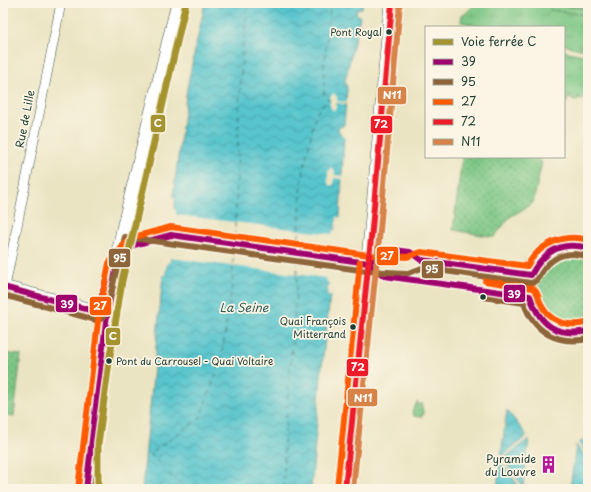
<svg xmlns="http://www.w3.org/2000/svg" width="591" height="492" font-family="'Playpen Sans',sans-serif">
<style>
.grass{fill:url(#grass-tufts);stroke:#4e825c}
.park{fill:url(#park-dots);stroke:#4e825c}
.water{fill:url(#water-waves);stroke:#3c8180}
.pier{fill:#ebe4c2}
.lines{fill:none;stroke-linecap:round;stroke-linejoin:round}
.ferry{stroke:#2d5f5a;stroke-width:1;stroke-dasharray:5 4;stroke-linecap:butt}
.street-casing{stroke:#3e5649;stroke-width:10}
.secondary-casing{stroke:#3e5649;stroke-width:14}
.primary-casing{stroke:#3e5649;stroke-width:16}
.street{stroke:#fff;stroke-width:9}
.secondary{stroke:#fff;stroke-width:13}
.primary{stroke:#fff;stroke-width:15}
.bus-1-casing{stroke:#fcf5e5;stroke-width:9}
.bus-2-casing{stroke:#fcf5e5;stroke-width:9}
.bus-3-casing{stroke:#fcf5e5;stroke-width:9}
.bus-4-casing{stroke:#fcf5e5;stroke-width:9}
.bus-5-casing{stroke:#fcf5e5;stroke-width:9}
.bus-1{stroke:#a0006e;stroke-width:6}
.bus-2{stroke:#8d6538;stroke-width:6}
.bus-3{stroke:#ff5a00;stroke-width:6}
.bus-4{stroke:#ee1b29;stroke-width:6}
.bus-5{stroke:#d78348;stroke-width:6}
.rail-1-casing{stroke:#fcf5e5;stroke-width:10}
.rail-1{stroke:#a5932f;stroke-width:7}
.bus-dot{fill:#1f3d34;stroke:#fcf5e5;stroke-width:1.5}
.labels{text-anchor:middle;stroke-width:3.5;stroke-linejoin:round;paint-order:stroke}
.bus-label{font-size:10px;fill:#1f3d34;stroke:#fcf5e5;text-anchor:end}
.street-label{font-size:11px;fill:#1f3d34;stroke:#fcf5e5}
.poi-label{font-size:11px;fill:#1f3d34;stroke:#fcf5e5;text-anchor:end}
.water-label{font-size:12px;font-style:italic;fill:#2d5f5a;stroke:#fcf5e5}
.line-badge{stroke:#fcf5e5;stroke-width:1.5}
.badge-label{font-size:11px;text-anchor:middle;font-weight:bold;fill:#fff}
</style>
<defs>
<pattern id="grass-tufts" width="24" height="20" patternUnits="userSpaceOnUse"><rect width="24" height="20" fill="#7cc684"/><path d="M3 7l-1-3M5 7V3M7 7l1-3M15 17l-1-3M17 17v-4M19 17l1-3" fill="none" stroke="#65a26d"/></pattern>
<pattern id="park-dots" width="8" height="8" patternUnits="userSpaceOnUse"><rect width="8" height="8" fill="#7cc684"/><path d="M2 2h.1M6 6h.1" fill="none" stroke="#65a26d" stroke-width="1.8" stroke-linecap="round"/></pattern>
<pattern id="water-waves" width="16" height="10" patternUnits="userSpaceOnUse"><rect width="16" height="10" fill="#58c5cd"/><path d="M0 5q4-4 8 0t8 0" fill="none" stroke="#48a1a7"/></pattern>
</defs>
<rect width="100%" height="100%" fill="#fcf5e5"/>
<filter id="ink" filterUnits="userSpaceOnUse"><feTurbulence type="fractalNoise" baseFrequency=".025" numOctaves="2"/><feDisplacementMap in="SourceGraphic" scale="8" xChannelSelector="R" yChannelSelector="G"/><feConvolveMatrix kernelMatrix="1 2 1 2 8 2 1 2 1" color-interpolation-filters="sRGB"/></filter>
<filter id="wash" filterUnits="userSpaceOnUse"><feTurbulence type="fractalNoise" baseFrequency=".012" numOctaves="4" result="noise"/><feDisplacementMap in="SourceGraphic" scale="16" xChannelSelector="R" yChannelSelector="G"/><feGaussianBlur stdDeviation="0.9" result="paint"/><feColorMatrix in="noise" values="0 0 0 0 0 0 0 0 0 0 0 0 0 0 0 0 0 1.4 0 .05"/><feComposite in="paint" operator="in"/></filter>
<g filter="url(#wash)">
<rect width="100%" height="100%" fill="#ebe4c2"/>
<!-- grass -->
<path class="grass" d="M476,3H588V8L546,4L588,9V15L549,10L588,15V51L564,45V27H483L461,22L462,14H465Z
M564,51L588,56V103L586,102L585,98L581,100H580L579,96H578V101L572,99L570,95H569L570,99L568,98L567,103L564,98Z"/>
<!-- park -->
<path class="park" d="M462,157H535V159L542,162L533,203L510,217L494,237L453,230Z
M572,255L588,258V323C539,346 512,261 572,255Z
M3,353L21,355L14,416L3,414Z
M417,402L419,405L422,403V408L424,414L421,417L414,416C409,411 416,407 417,402Z"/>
<!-- water -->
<path class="water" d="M205,3H363L362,8L357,9L356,14L360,16L345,81L347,89L344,125L338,128V131L344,136L340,217L337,218L335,230H333L326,278L329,283L327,296H330L322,365L311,489H142L163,275H165L167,262H170L176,210H174L175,197H173L187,88Z
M507,410L527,436L501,457Z
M588,436V455L579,443Z
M529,439L523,486L545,489H525L503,459Z
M576,445L588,461V478L574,489H570Z
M500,461L521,489H497Z"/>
<!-- pier -->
<path class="pier" d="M334,93L337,97V101L346,102V104L336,103V108L333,111L330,106V97Z
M331,167L334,170L335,175L343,176V179L334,178V184L331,186L328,183V173L329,170Z
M171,196L175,197L174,210H176V215L332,234L333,230H335L337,217L342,218L339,219L337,231L335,232L334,235L328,278L331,282L330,294L332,296H327L329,283L327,282L326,278L194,261L170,258V262L167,263L165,275H161L163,273L165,262L168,260V258L174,212L172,210L173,199Z"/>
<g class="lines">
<!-- ferry -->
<path class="ferry" d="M185,489L150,454L200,418L221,360L232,286L236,208L239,107L242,55L248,3
M284,489V444L295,309L302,179L315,116L321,106L330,101L324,95C322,64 329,34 330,3"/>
</g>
</g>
<g filter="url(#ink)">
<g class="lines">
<defs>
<path id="street" d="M5,287L61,3"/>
<path id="secondary" d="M3,287L107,314"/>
<path id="primary" d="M86,489L107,314L124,229L179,3
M345,489L372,229L392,3"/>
</defs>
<!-- street casing -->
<use href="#street" class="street-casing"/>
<!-- secondary casing -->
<use href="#secondary" class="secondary-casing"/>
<!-- primary casing -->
<use href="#primary" class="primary-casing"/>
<!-- street -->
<use href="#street" class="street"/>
<!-- secondary -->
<use href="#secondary" class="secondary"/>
<!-- primary -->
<use href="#primary" class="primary"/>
<defs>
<path id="bus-1" d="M368,263L384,276L530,296C540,326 557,337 588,331
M368,263L387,249L410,252L421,260L531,275C544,251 561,241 588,248
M3,287L98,312L106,279
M86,489L107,314L117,265L134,245L171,235L368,263"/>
<path id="bus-2" d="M3,295L96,320L101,319L106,314L125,237L367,271L408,273L422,268L531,283C537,282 538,278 542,272C552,256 568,251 586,256
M483,297L524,303C534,333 558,345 588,339
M94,489L113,330L121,288"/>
<path id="bus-3" d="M485,281L533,288C538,292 538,296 540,302C548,322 567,327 586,323
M78,488L99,313L109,263L130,238L171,227L369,255L407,257L421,252L527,266C539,244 563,233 588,240
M337,488L360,262"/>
<path id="bus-4" d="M345,489L372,229L392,3"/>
<path id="bus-5" d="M353,489L380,230L400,4"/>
</defs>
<!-- bus-1 casing -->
<use href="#bus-1" class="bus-1-casing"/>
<!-- bus-2 casing -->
<use href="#bus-2" class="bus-2-casing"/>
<!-- bus-3 casing -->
<use href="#bus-3" class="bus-3-casing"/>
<!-- bus-4 casing -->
<use href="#bus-4" class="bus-4-casing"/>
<!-- bus-5 casing -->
<use href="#bus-5" class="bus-5-casing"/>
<!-- bus-1 -->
<use href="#bus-1" class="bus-1"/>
<!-- bus-2 -->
<use href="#bus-2" class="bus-2"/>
<!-- bus-3 -->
<use href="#bus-3" class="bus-3"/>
<!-- bus-4 -->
<use href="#bus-4" class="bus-4"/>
<!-- bus-5 -->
<use href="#bus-5" class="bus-5"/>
<defs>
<path id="rail-1" d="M98,489V444L109,362L122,281L186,3"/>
</defs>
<!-- rail-1 casing -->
<use href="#rail-1" class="rail-1-casing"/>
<!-- rail-1 -->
<use href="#rail-1" class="rail-1"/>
</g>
</g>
<!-- icons -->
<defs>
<symbol id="building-bare" viewBox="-9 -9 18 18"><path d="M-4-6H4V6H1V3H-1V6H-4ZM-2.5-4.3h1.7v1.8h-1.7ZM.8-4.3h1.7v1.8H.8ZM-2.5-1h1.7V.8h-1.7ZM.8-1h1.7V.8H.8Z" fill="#b5179e" stroke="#fcf5e5" stroke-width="2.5" paint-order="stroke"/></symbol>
</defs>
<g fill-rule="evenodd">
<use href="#building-bare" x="536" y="452" width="25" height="25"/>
</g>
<!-- markers -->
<g class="bus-dot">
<circle cx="389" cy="32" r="3.5"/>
<circle cx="483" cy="297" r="3.5"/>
<circle cx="353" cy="327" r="3.5"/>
<circle cx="109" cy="361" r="3.5"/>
</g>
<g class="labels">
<!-- bus labels -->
<g class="bus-label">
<text x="382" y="36">Pont Royal</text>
<text x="346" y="325">Quai François<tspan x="346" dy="13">Mitterrand</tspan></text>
<text x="116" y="365" text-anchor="start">Pont du Carrousel - Quai Voltaire</text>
</g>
<!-- street labels -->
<g class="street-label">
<text transform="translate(25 119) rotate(-79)" y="4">Rue de Lille</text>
</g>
<!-- poi labels -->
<g class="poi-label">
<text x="536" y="463">Pyramide<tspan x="536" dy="13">du Louvre</tspan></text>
</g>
<!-- water labels -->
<g class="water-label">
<text x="244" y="312">La Seine</text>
</g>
</g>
<g class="line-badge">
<rect x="377" y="86" width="30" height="19" rx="4" fill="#d78348"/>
<rect x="150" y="114" width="16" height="19" rx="4" fill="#a5932f"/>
<rect x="370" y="115" width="23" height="19" rx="4" fill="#ee1b29"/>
<rect x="376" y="246" width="23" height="20" rx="4" fill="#ff5a00"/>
<rect x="108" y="248" width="23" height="20" rx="4" fill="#8d6538"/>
<rect x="421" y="260" width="23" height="19" rx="4" fill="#8d6538"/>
<rect x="503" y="284" width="23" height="19" rx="4" fill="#a0006e"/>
<rect x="55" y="294" width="23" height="19" rx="4" fill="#a0006e"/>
<rect x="89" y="296" width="23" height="20" rx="4" fill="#ff5a00"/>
<rect x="105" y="327" width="16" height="19" rx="4" fill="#a5932f"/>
<rect x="346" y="358" width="23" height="19" rx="4" fill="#ee1b29"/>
<rect x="347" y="388" width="31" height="19" rx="4" fill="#d78348"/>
</g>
<g class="badge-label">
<text x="392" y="99">N11</text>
<text x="158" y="127">C</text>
<text x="381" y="128">72</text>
<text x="387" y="260">27</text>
<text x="120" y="262">95</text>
<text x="432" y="273">95</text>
<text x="514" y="298">39</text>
<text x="67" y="308">39</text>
<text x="100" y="310">27</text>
<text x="113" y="340">C</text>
<text x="358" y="371">72</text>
<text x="363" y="402">N11</text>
</g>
<!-- margin -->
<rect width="591" height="492" fill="none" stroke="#fcf5e5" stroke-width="16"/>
<!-- legend -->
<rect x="425" y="26" width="140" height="132" fill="#fcf5e5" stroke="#a4ab9e"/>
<rect x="433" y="39" width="20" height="6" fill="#a5932f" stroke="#a4ab9e"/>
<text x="461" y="46" font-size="12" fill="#1f3d34">Voie ferrée C</text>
<rect x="433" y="59" width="20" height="6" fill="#a0006e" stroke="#a4ab9e"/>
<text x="461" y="66" font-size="12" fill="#1f3d34">39</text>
<rect x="433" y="79" width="20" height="6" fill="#8d6538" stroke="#a4ab9e"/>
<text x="461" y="86" font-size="12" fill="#1f3d34">95</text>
<rect x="433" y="99" width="20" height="6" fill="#ff5a00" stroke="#a4ab9e"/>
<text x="461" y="106" font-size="12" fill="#1f3d34">27</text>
<rect x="433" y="119" width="20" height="6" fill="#ee1b29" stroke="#a4ab9e"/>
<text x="461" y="126" font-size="12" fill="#1f3d34">72</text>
<rect x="433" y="139" width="20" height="6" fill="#d78348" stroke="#a4ab9e"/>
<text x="461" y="146" font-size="12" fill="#1f3d34">N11</text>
</svg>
